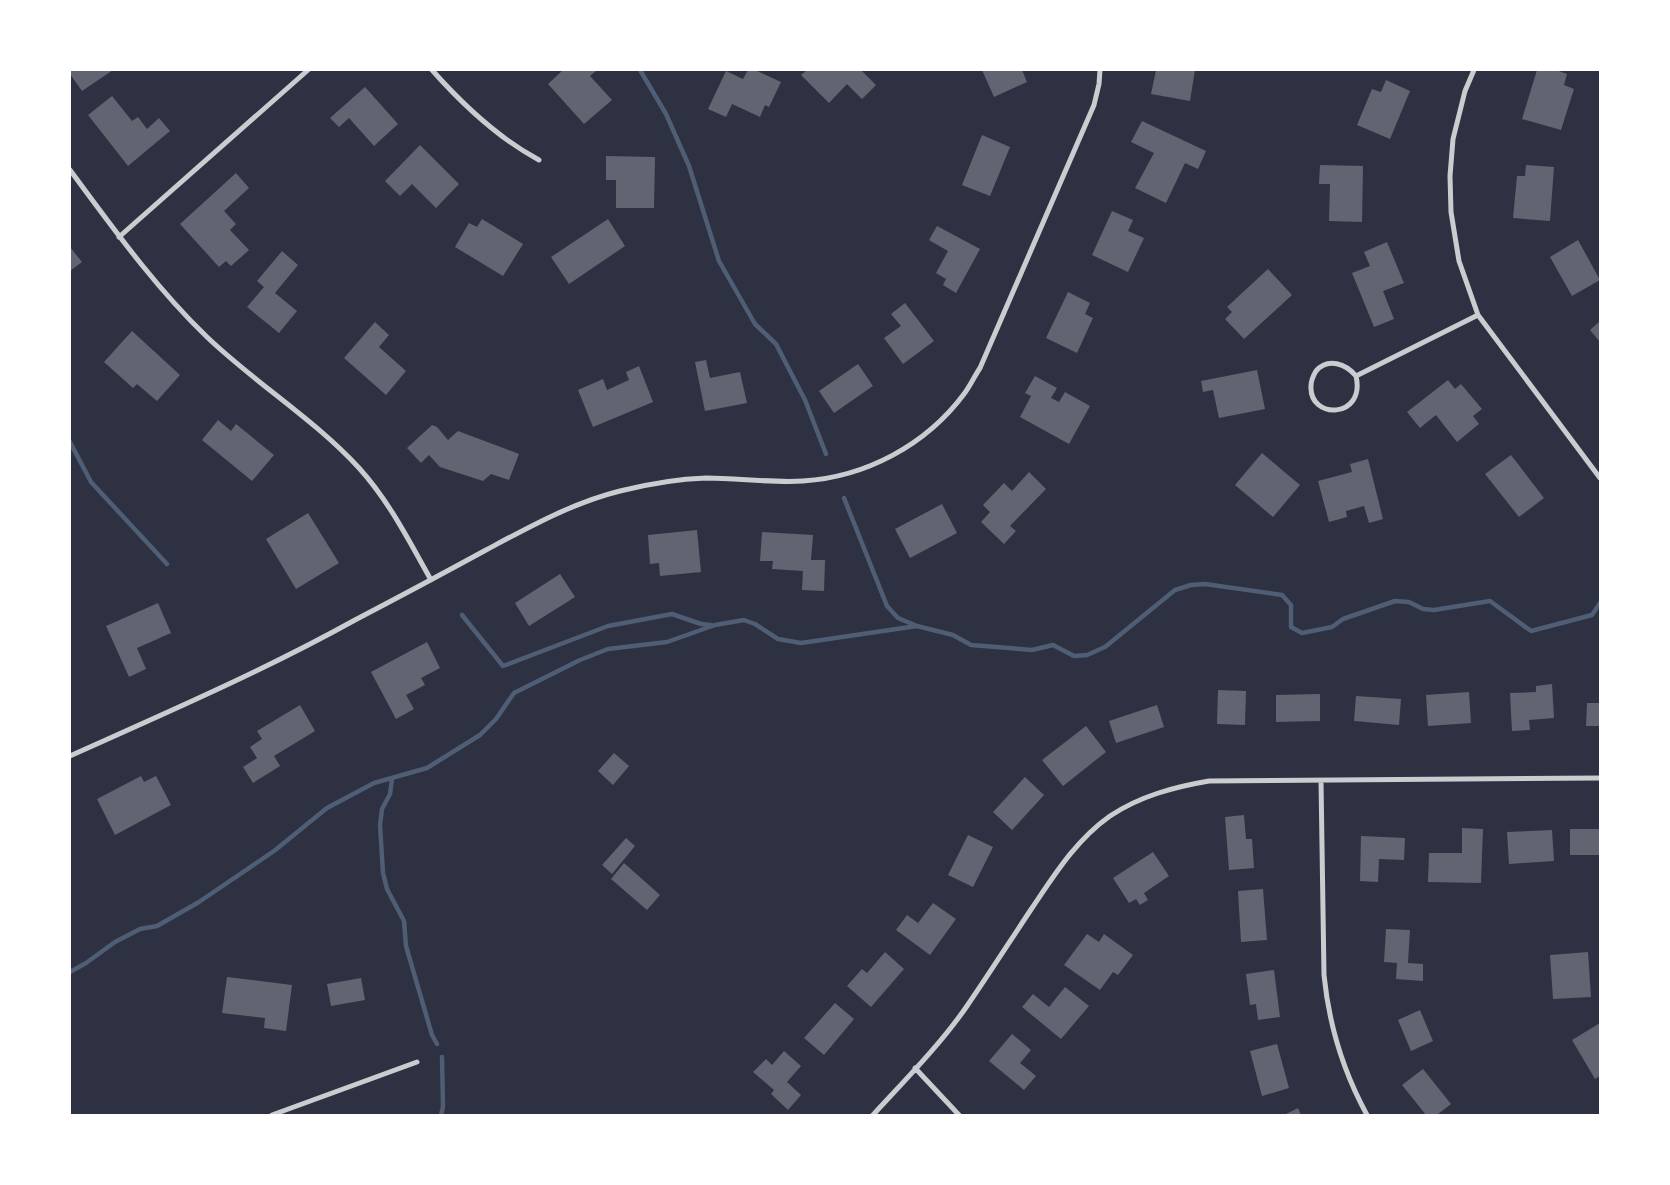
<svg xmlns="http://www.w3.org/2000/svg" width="1670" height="1185" font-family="Montserrat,sans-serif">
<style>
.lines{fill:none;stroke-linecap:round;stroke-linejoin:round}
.stream{stroke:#4f5d75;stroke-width:4.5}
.building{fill:#626471}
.minor{stroke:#caccd0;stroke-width:5}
</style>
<rect width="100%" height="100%" fill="#2d3142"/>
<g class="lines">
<!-- stream -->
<path class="stream" d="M640,70L666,114L689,166L719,261L755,324L776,344L805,400L826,454
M70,442L91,482L167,564
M844,498L887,606L898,618L917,626L953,635L971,645L1032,650L1053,645L1074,656L1087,655L1105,647L1175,590L1191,585L1205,584L1282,595L1291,605V627L1302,633L1332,627L1343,619L1395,601L1409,602L1423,609L1434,610L1490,601L1531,631L1592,615L1600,603
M462,615L503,666L608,626L672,614L701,624L711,625
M392,779L390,794L382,809L380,825L383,873L387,889L404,921L406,946L432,1035L437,1044
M70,972L86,963L115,942L140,929L157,926L199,902L274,851L327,808L374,783L427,768L480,735L496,719L514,693L580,660L608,649L667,642L715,625L744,620L755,624L778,639L801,643L917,626
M441,1115L443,1107L442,1057"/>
</g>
<!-- building -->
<path class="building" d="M70,70H113L82,91L70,74Z
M563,70H597L590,76L612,100L584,124L548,84Z
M748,70H755L781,82L769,107L765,105L760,117L732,104L726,117L708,109L726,71L743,79Z
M807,70H861L876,85L862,99L847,84L829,103L801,75Z
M982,70H1022L1027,82L994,97Z
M1156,70H1195L1190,101L1151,94Z
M1537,70H1556L1567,74L1564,85L1574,89L1561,130L1522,119Z
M1386,80L1410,91L1390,139L1357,125L1372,89L1381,92Z
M365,87L398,124L374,146L349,118L339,127L330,118Z
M112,96L132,121L138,117L147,129L159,118L170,131L128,166L88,115Z
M1142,121L1206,151L1198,169L1185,163L1166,203L1135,188L1154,153L1131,142Z
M982,135L1010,147L990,196L962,185Z
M420,145L459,184L436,208L412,184L400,196L385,181Z
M606,156L655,157L654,208H616V180H606Z
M1320,165L1363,166L1362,222L1329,221L1330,184H1319Z
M1526,165L1554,167L1550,221L1513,218L1517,176H1525Z
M236,173L249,188L224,211L236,224L230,230L249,250L231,266L226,261L219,267L180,224Z
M1112,211L1133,220L1128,231L1144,238L1128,272L1092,255Z
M482,219L523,244L503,276L455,247L469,223L477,227Z
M608,219L625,246L569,284L551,257Z
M937,226L980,249L956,293L943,285L946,279L936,273L948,251L929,240Z
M1578,240L1600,280L1572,296L1550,257Z
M1387,242L1404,283L1383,291L1394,319L1374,327L1352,273L1370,266L1364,252Z
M70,247L82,262L70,271Z
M282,251L298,265L275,293L297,311L279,333L247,307L264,287L257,281Z
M1268,269L1292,295L1244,339L1225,319L1232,312L1227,307Z
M1068,292L1090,303L1085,314L1093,318L1077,353L1046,338Z
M905,303L934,341L903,364L884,338L901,326L891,314Z
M1600,321V342L1590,330Z
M375,322L389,335L379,347L406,371L386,395L344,358Z
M132,331L180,375L157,401L137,384L133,388L104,362Z
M706,360L710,378L740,372L747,403L705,411L695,362Z
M858,364L873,386L834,413L819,391Z
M639,366L653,402L593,427L578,390L603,379L607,390L629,380L626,372Z
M1257,370L1265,409L1219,418L1213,390L1203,392L1201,381Z
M1035,376L1057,388L1051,398L1059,402L1065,392L1090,406L1069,444L1020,417L1031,396L1025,393Z
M1448,380L1455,389L1461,384L1482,409L1473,416L1479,424L1457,442L1436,415L1420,428L1407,412Z
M218,420L231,431L236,424L274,455L252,481L202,440Z
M432,425L437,427L448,440L458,431L519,454L509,480L491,474L483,481L440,467L429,455L421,463L407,448Z
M1262,453L1300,485L1273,517L1235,485Z
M1511,455L1544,498L1519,517L1485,474Z
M1368,459L1383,519L1369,523L1364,506L1346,511L1347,517L1329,522L1318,481L1352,472L1350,464Z
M1029,472L1046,489L1010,526L1016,531L1004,544L981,522L990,512L983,505L1004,483L1012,491Z
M942,504L957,533L910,558L895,529Z
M308,513L339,563L296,589L266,539Z
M697,530L701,572L660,576L659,563L650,564L648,535Z
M762,532L813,535L811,560H825L824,591L802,590L803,571L772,569L773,561H760Z
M560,574L575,597L529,626L515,603Z
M158,603L171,633L137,648L146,669L129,677L106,626Z
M427,642L440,668L421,678L425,685L406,695L414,709L396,719L371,672Z
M1552,684L1554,718L1529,720L1530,730L1512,731L1510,693L1536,692V686Z
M1218,690L1246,691L1245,725L1217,724Z
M1469,692L1471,723L1428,726L1426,695Z
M1320,694V721L1276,722V695Z
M1356,696L1401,699L1399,725L1354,721Z
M1587,703H1600V726H1586Z
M300,705L315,731L274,756L280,766L253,783L243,767L257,758L250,747L262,739L257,731Z
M1157,705L1164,727L1116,743L1109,721Z
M1086,726L1106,752L1063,786L1042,760Z
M614,753L629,766L613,785L598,771Z
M141,776L144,782L156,776L171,805L115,835L97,799Z
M1025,777L1044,795L1012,830L993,812Z
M1244,815L1246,839H1252L1254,868L1229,870L1225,817Z
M1462,828L1483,829L1481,883L1428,882L1429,853H1462Z
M1570,829H1600V855H1570Z
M1552,830L1554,861L1509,864L1507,832Z
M968,835L993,847L973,887L948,875Z
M1361,836L1405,838L1404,860L1379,859L1378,882L1360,881Z
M626,838L635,846L612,874L602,865Z
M1153,852L1169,876L1144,893L1148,900L1140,905L1136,899L1129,903L1113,878Z
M624,863L660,895L647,910L611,879Z
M1263,889L1267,940L1241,942L1238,891Z
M933,903L956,919L930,955L896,930L907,915L918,923Z
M1386,929L1410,930L1408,963L1423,964V981L1396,979L1397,963L1384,962Z
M1087,934L1099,942L1104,934L1133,955L1118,975L1113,972L1100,990L1064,965Z
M885,952L904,969L871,1007L847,986L862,969L867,973Z
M1588,952L1591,997L1553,999L1550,955Z
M1274,970L1280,1017L1258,1020L1256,1004L1250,1005L1246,974Z
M227,977L292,985L286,1031L264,1028L265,1018L222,1013Z
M361,978L365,1000L331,1006L327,984Z
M1065,987L1089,1006L1061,1039L1022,1007L1033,994L1049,1007Z
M835,1003L854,1019L824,1055L804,1038Z
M1420,1010L1433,1041L1411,1051L1398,1020Z
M1600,1023V1076L1595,1079L1572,1040Z
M1012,1034L1031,1050L1020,1063L1036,1076L1024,1090L989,1061Z
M1277,1044L1289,1088L1262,1096L1250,1051Z
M784,1051L801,1066L787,1082L801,1095L788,1110L771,1094L774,1090L753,1072L766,1059L772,1065Z
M1423,1069L1451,1104L1437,1115H1426L1402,1085Z
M1298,1108L1301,1115H1284Z"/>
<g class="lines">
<!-- minor -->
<path class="minor" d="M432,70C463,105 498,138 539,160
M1474,70L1465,91L1453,139L1450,176L1451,212L1459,261L1478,315L1600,478
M70,170C113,228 155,287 207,337C255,383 314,419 359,468C389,501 409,541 431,580
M119,237L308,70
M1356,376C1366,419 1309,420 1311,386C1311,381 1313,376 1316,371C1328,357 1346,364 1356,376L1478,315
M70,756C166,713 263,671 355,620C399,597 442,574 486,550C529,527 572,503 620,491C648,484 677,479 706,478C738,478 771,483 803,481C866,477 926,445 964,394C970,386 974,377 980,368L1094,105L1099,84L1100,70
M1321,781L1324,975C1329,1026 1343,1071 1367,1115
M915,1068L959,1115
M272,1115L417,1062
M873,1115C905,1080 940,1045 967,1006C989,974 1010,941 1032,908C1055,874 1076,840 1110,816C1140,796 1174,787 1209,781L1600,778"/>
</g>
<!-- border -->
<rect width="1670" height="1185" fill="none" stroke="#ffffff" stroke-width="142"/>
</svg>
